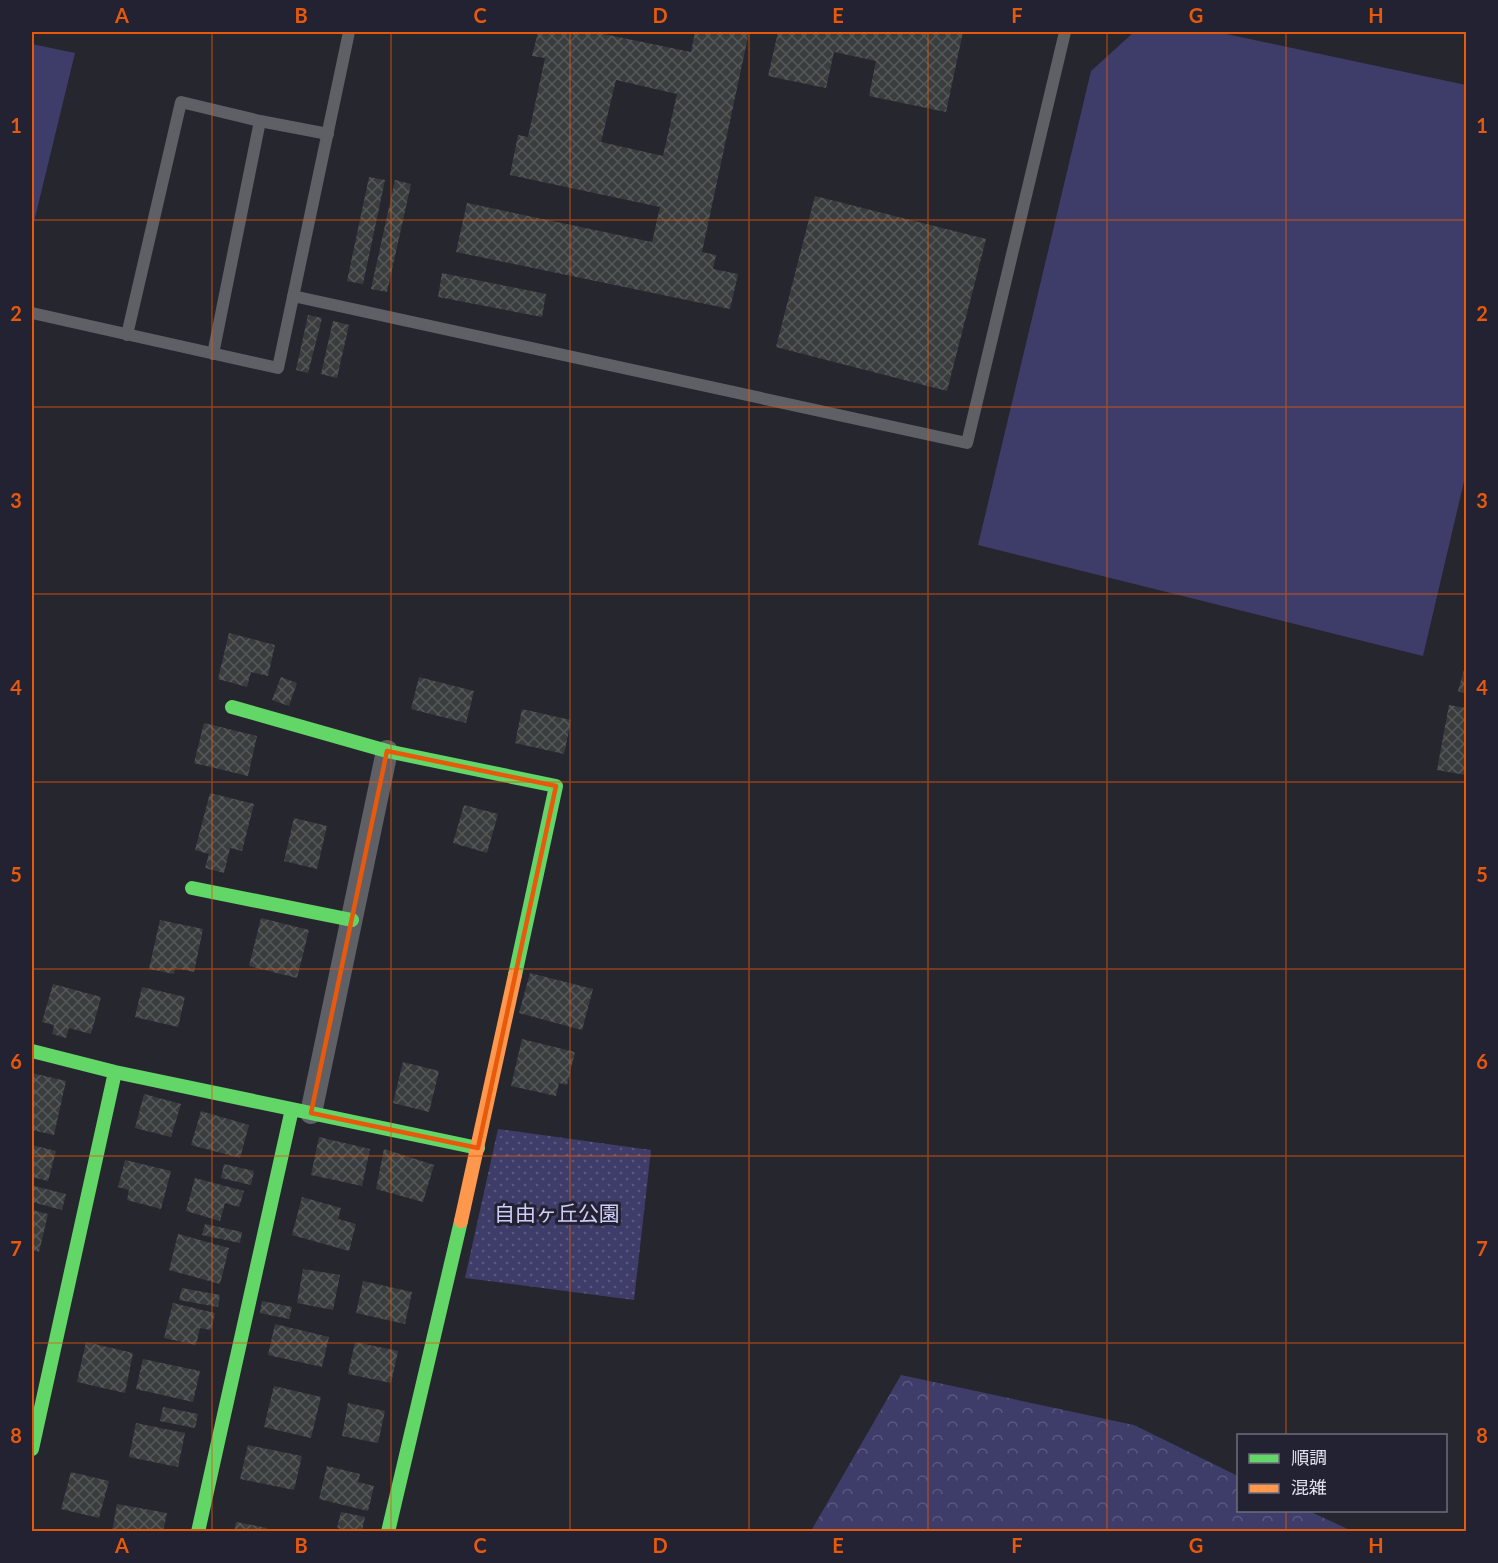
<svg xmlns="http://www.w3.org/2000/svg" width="1498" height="1563" font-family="Lato,'Noto Sans JP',sans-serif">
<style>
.green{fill:url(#green-dots)}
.forest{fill:url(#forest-crowns)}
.pitch{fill:#3e3c69}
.building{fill:url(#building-cross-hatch);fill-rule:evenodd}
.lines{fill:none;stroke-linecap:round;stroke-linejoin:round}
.lane{stroke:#5f5f66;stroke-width:12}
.street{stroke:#5f5f66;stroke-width:22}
.fast{stroke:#63d668;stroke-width:14}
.slow{stroke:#ff974d;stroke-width:14}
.marked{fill:none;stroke:#e8590c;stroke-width:4.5;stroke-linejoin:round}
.grid{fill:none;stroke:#e8590c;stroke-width:1.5;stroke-opacity:0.55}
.labels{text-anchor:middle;stroke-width:6;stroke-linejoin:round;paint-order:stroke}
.park-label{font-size:21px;fill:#cecef8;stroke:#222232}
.neatline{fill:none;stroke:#e8590c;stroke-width:2}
.grid-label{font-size:20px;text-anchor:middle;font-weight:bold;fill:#e8590c}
</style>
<defs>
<pattern id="green-dots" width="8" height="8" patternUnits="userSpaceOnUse" patternTransform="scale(1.5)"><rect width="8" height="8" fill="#3e3c69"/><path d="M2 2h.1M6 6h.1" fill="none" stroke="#5a587f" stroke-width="1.8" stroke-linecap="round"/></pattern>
<pattern id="forest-crowns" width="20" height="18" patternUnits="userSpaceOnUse" patternTransform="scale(1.5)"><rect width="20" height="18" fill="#3e3c69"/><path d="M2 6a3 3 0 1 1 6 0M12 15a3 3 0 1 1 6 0" fill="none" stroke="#5a587f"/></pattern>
<pattern id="building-cross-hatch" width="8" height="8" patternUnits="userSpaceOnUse" patternTransform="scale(1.5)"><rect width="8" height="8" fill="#393d3e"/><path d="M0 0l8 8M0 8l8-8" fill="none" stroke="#55595a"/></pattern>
</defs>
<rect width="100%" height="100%" fill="#26262e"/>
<!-- green -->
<path class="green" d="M498,1129L651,1150L634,1300L465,1278Z"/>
<!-- forest -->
<path class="forest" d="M901,1375L1134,1425L1238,1476V1510L1309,1511L1352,1531H811Z"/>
<!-- pitch -->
<path class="pitch" d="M1134,32H1217L1466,85V473L1423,656L978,545L1091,71Z
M32,44L75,53L32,230Z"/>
<!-- building -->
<path class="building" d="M538,32H594L691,52L695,32H749L702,252L716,255L713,269L738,274L730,309L456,252L467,203L652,242L660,207L510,175L518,135L528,137L545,58L532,56ZM616,80L677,94L663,156L601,142Z
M778,32H963L946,112L869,96L876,61L834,52L826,88L768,76Z
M369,177L385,180L363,284L347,281Z
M395,180L411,184L387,292L371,289Z
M815,196L986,239L947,391L776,347Z
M442,273L546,294L542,317L438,297Z
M308,315L322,318L308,373L296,370Z
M333,321L349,325L337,378L321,374Z
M229,633L275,645L268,676L251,672L247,687L218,679Z
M1466,663V694L1458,691Z
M281,677L297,683L289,706L272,700Z
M419,677L474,691L466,723L411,709Z
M1449,705L1466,708V775L1437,770Z
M522,709L571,720L564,754L515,743Z
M204,723L257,736L248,776L194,763Z
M210,793L254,804L242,851L230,848L224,873L205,868L209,854L195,850Z
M464,805L498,814L487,853L453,843Z
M294,818L327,826L317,869L284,861Z
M261,918L309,930L297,978L249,966Z
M160,920L203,929L194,972L175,968L174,974L149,969Z
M530,973L593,989L582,1030L519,1013Z
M53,984L101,997L91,1034L69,1028L66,1038L52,1034L54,1025L42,1022Z
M142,987L185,997L178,1027L135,1017Z
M522,1039L575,1052L567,1085L559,1083L556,1096L511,1086Z
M403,1062L439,1071L429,1112L393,1103Z
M32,1073L66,1081L54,1135L32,1130Z
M144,1094L181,1104L171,1137L135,1128Z
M201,1111L249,1125L240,1158L191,1145Z
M319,1137L370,1149L362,1186L311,1175Z
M32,1145L56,1151L48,1181L32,1177Z
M384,1149L434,1165L423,1202L376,1189Z
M125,1160L171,1171L161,1209L127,1200L129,1190L118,1187Z
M224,1164L254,1171L251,1185L221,1178Z
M195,1178L244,1191L239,1207L225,1203L220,1221L186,1211Z
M34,1186L66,1194L62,1210L32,1202Z
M302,1197L341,1208L338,1219L356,1224L349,1251L292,1235Z
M32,1210L48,1214L39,1252L32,1250Z
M205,1224L242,1232L240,1243L202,1235Z
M178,1234L229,1248L220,1284L169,1270Z
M303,1269L340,1275L333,1310L297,1303Z
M363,1281L412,1292L405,1324L356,1313Z
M182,1288L220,1295L218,1307L179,1300Z
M262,1301L292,1307L289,1319L260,1313Z
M173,1303L215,1313L211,1330L200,1328L196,1345L164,1338Z
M275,1324L329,1337L322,1367L268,1355Z
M86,1342L133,1353L125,1393L77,1382Z
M355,1342L398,1351L391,1383L348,1374Z
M143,1359L200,1371L193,1402L136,1389Z
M274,1386L321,1397L311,1438L264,1427Z
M348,1403L385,1411L378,1443L342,1436Z
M163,1407L198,1414L195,1428L160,1421Z
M136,1423L185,1433L178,1467L129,1457Z
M248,1445L302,1456L294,1490L240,1479Z
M327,1466L360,1474L358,1482L374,1486L368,1511L319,1499Z
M71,1472L109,1481L99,1518L61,1509Z
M117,1504L167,1513L163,1532H112Z
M341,1512L365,1517L362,1532H353L337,1528Z
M236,1522L267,1528V1532H234Z"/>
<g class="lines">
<!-- lane -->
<path class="lane" d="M293,296L967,443L1065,32
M32,313L278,368L349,32
M127,335L181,102L260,121L328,134
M213,354L260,121"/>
<!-- street -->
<path class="street" d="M311,1113L387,751"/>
<!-- fast -->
<path class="fast" d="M232,707L387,751L556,786L515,975
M192,888L352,920
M32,1051L115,1072L478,1148
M32,1449L115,1072
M198,1532L292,1109
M388,1532L461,1221"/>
<!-- slow -->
<path class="slow" d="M461,1221L515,975"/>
</g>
<!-- marked area -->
<path class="marked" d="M387,751L556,786L478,1148L311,1113Z"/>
<!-- grid -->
<path class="grid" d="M212,32V1532M391,32V1532M570,32V1532M749,32V1532M928,32V1532M1107,32V1532M1286,32V1436M32,220H1466M32,407H1466M32,594H1466M32,782H1466M32,969H1466M32,1156H1466M32,1343H1466M1286,1510V1532"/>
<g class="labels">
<!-- park labels -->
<g class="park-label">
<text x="557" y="1221">自由ヶ丘公園</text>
</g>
</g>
<!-- border -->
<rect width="1498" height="1563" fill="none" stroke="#222232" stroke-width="66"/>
<!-- legend -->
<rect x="1237" y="1434" width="210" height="78" fill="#222232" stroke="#6e6e7c" stroke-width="1.5"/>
<rect x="1249" y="1454" width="30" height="9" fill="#63d668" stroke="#6e6e7c" stroke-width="1.5"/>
<text x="1291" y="1464" font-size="18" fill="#e0e1ec">順調</text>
<rect x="1249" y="1484" width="30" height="9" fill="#ff974d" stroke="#6e6e7c" stroke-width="1.5"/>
<text x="1291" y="1494" font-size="18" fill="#e0e1ec">混雑</text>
<rect x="33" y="33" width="1432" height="1497" class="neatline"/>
<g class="grid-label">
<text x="122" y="23">A</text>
<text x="301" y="23">B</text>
<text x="480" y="23">C</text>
<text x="660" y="23">D</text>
<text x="838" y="23">E</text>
<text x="1017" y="23">F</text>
<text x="1196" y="23">G</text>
<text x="1376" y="23">H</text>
<text x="16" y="133">1</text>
<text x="1482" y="133">1</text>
<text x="16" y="321">2</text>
<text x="1482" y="321">2</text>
<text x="16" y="508">3</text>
<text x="1482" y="508">3</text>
<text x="16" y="695">4</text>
<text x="1482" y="695">4</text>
<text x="16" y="882">5</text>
<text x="1482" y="882">5</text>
<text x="16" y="1069">6</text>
<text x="1482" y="1069">6</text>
<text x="16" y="1256">7</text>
<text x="1482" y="1256">7</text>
<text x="16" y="1443">8</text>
<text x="1482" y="1443">8</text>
<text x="122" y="1553">A</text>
<text x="301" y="1553">B</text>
<text x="480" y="1553">C</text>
<text x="660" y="1553">D</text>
<text x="838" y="1553">E</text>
<text x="1017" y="1553">F</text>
<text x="1196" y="1553">G</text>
<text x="1376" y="1553">H</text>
</g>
</svg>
